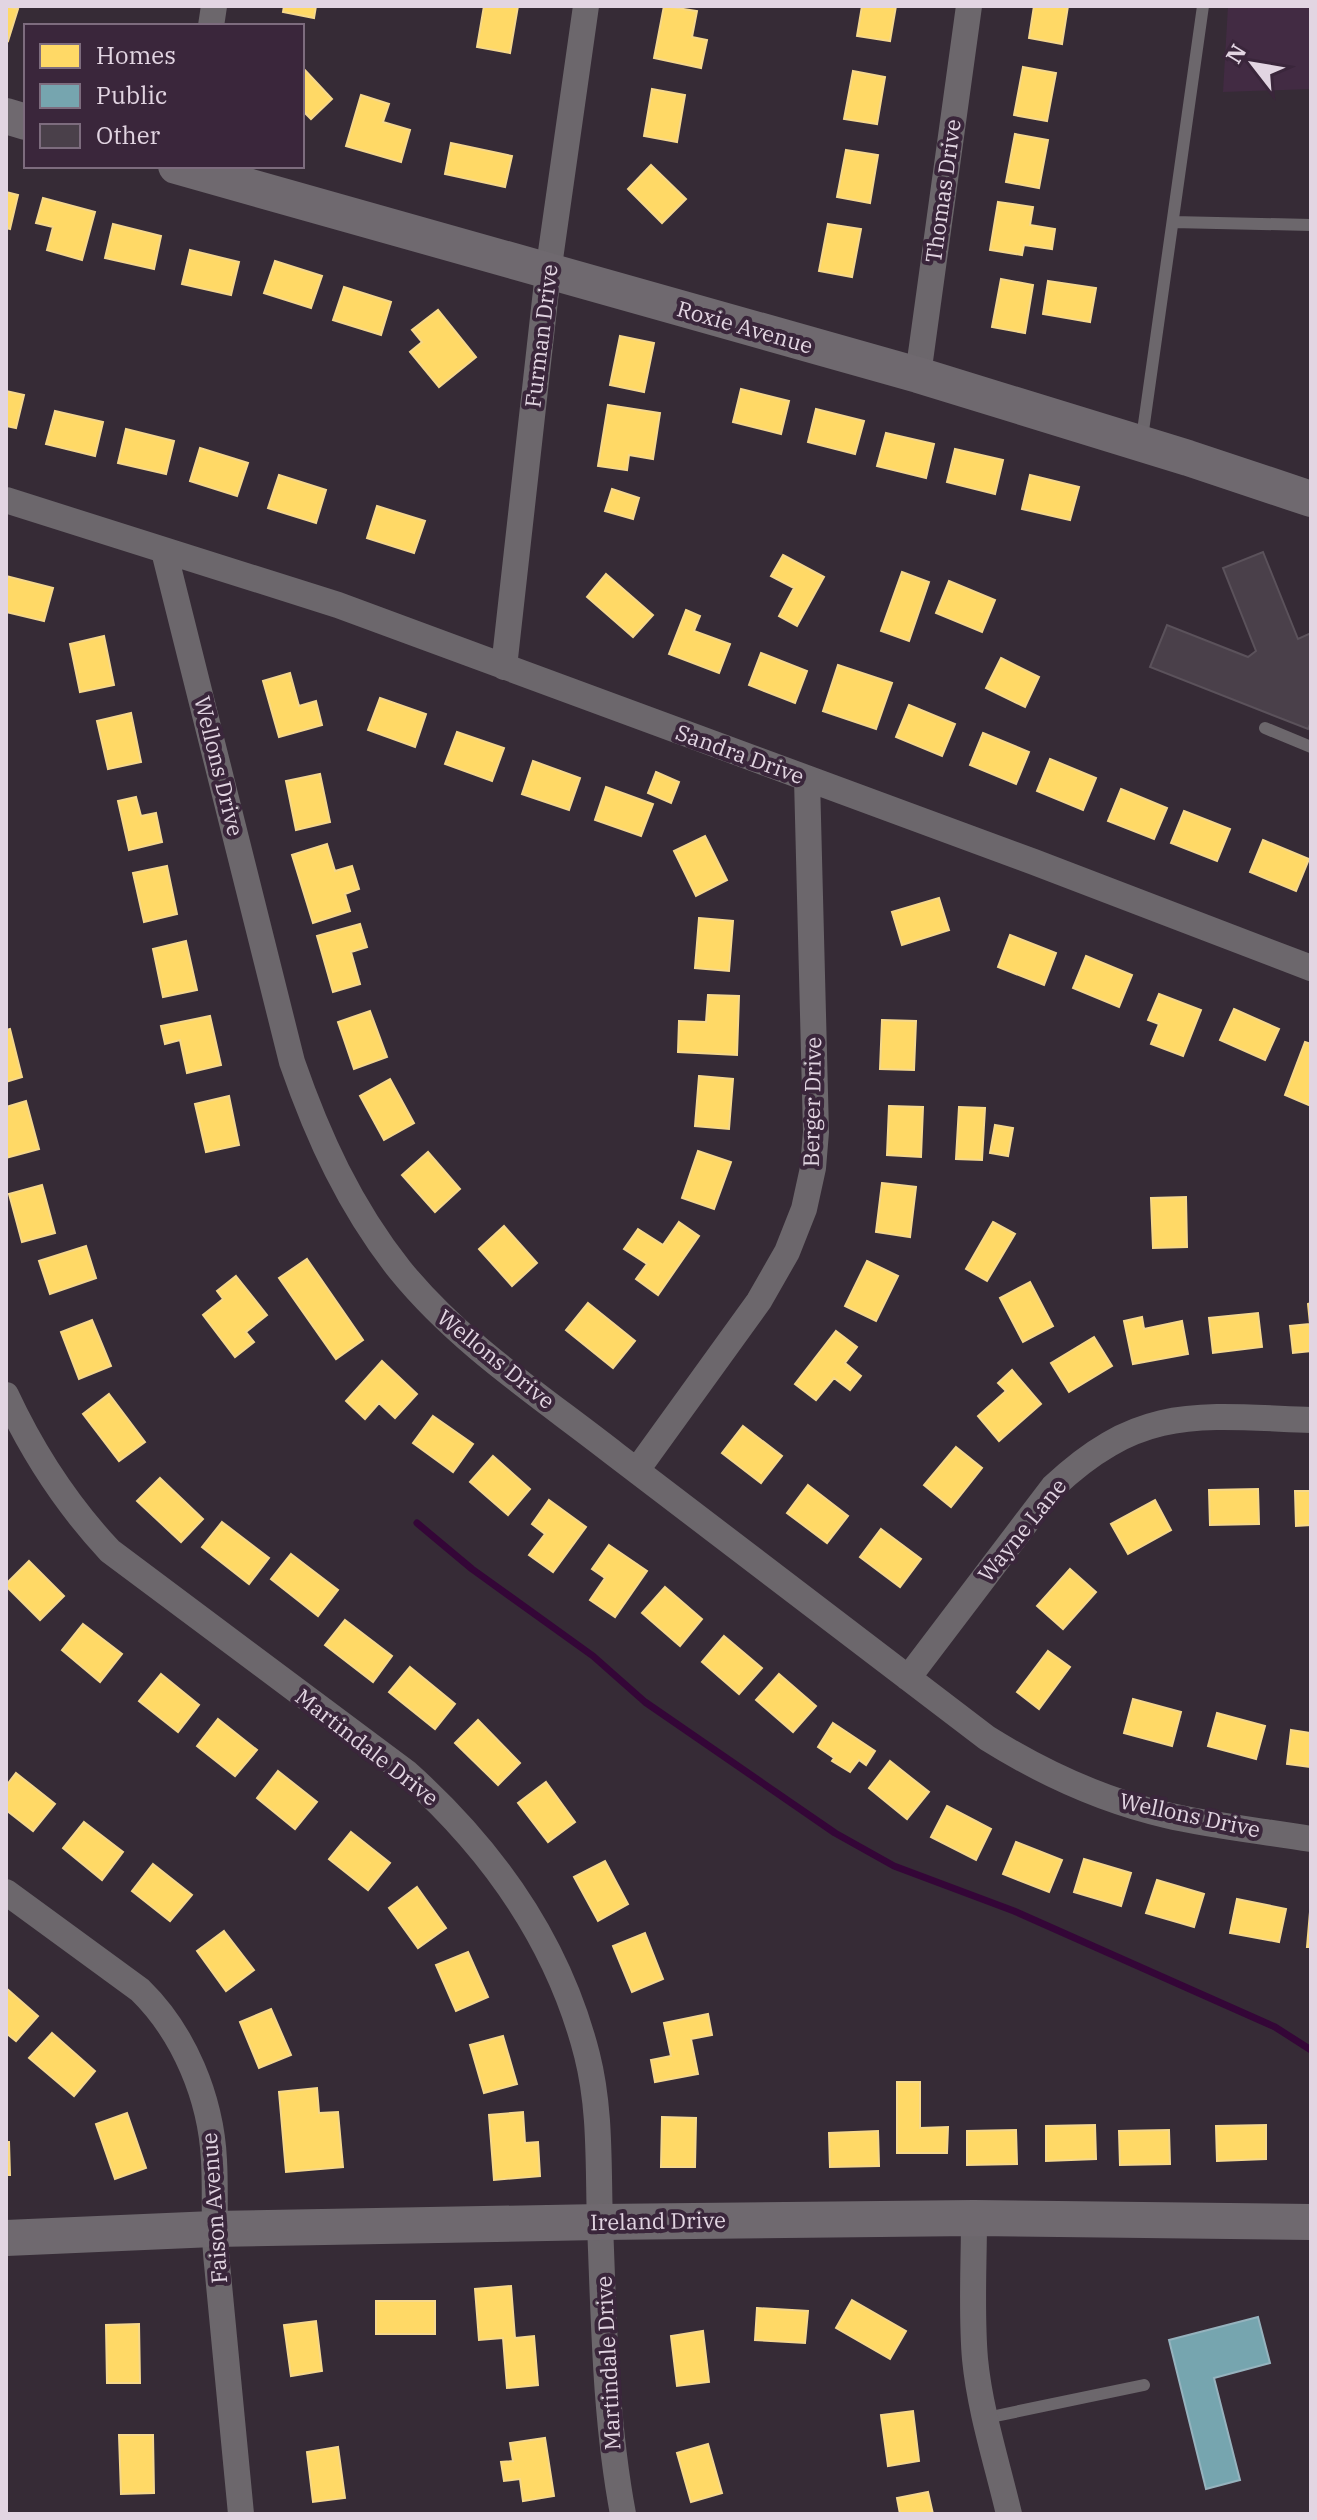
<svg xmlns="http://www.w3.org/2000/svg" width="1317" height="2520" font-family="'IBM Plex Serif',serif">
<style>
.built{fill:#422b43}
.homes{fill:#ffd966;stroke:#f6d88b;stroke-width:2}
.public{fill:#76a5af;stroke:#96b3be;stroke-width:2}
.lines{fill:none;stroke-linecap:round;stroke-linejoin:round}
.stream{stroke:#340637;stroke-width:7}
.building{fill:#4a404a;stroke:#5b525b;stroke-width:2}
.lane{stroke:#6c676c;stroke-width:12}
.street{stroke:#6c676c;stroke-width:26}
.secondary{stroke:#6f696f;stroke-width:36}
.labels{text-anchor:middle;stroke-width:8;stroke-linejoin:round;paint-order:stroke}
.street-label{font-size:22px;fill:#e2d5e2;stroke:#3a263b}
</style>
<rect width="100%" height="100%" fill="#362b36"/>
<!-- built -->
<path class="built" d="M1228,6H1311V89L1223,92Z"/>
<!-- homes -->
<path class="homes" d="M6,6L18,9L8,41L6,40Z
M284,6H316L314,18L283,12Z
M484,6H518L510,53L477,47Z
M664,6L697,11L692,37L707,40L701,68L654,58Z
M862,6H896L890,41L857,36Z
M1034,6H1068L1062,44L1029,38Z
M302,67L332,99L311,119L302,110Z
M1023,67L1056,73L1047,121L1014,115Z
M853,71L885,77L877,124L844,119Z
M652,89L685,95L677,142L644,136Z
M361,95L389,104L383,122L410,130L401,162L346,146Z
M1015,134L1048,140L1039,188L1006,182Z
M451,143L512,156L505,187L445,174Z
M846,150L878,155L870,203L837,197Z
M651,165L686,199L662,223L628,189Z
M6,192L18,195L10,229L6,228Z
M43,198L95,212L82,260L47,250L53,227L36,223Z
M998,202L1033,207L1030,225L1055,229L1052,249L1024,245L1022,255L990,250Z
M113,224L161,236L154,269L105,258Z
M828,224L861,229L852,277L819,271Z
M190,250L239,262L231,295L182,284Z
M275,261L322,276L311,308L264,293Z
M1001,279L1033,285L1025,333L992,327Z
M1048,281L1096,288L1090,322L1043,314Z
M344,287L391,302L381,335L333,320Z
M438,310L476,357L439,387L410,352L422,342L412,330Z
M620,336L654,343L644,392L610,385Z
M741,389L789,401L781,434L733,422Z
M6,391L24,395L16,428L6,426Z
M608,405L660,413L653,459L629,455L627,470L598,466Z
M816,409L864,421L855,454L808,442Z
M55,411L103,422L95,456L46,444Z
M126,429L174,441L166,474L118,463Z
M886,433L934,444L926,478L877,466Z
M200,448L248,463L237,496L190,481Z
M955,449L1003,460L995,494L947,482Z
M279,475L326,490L316,523L268,508Z
M1030,475L1079,487L1070,520L1022,509Z
M612,489L639,498L633,519L605,511Z
M377,506L425,521L414,553L367,538Z
M783,555L824,577L797,626L779,616L794,588L771,576Z
M902,572L929,582L909,641L881,631Z
M606,574L653,615L633,637L587,597Z
M6,576L53,588L44,621L6,612Z
M949,581L995,600L982,632L936,613Z
M686,610L700,616L694,631L730,644L719,673L669,654Z
M104,636L114,685L80,692L70,644Z
M761,653L807,671L795,703L749,685Z
M1001,658L1039,677L1025,707L986,688Z
M838,665L892,683L876,729L823,711Z
M290,673L299,706L316,701L322,725L279,737L263,681Z
M380,698L426,714L415,747L368,730Z
M909,705L955,724L942,756L896,737Z
M131,713L141,762L108,769L97,721Z
M457,732L504,748L492,781L445,764Z
M983,733L1029,752L1016,784L970,765Z
M1050,759L1096,778L1083,810L1037,791Z
M533,761L580,778L569,810L522,794Z
M656,772L679,782L671,803L648,793Z
M320,774L330,822L296,830L286,781Z
M606,787L653,804L641,836L595,820Z
M1121,789L1167,808L1154,839L1108,821Z
M136,797L141,816L156,813L162,842L129,850L118,801Z
M1184,811L1230,829L1217,861L1171,843Z
M705,836L727,880L696,896L674,851Z
M1263,840L1309,859L1296,891L1250,872Z
M327,844L335,871L352,866L359,889L345,894L350,911L313,923L292,855Z
M167,866L177,914L144,922L133,873Z
M939,898L949,930L902,945L892,912Z
M699,918L733,921L729,971L695,968Z
M360,924L367,947L351,952L360,984L333,992L317,936Z
M1010,935L1056,953L1044,985L998,967Z
M186,941L197,990L163,997L153,949Z
M1086,956L1132,975L1119,1007L1073,988Z
M1159,994L1201,1010L1183,1056L1151,1044L1159,1024L1148,1020Z
M708,995L739,996L737,1055L678,1052L679,1021L706,1022Z
M1234,1009L1279,1029L1265,1060L1220,1040Z
M370,1011L387,1057L354,1069L338,1022Z
M210,1016L221,1065L187,1073L180,1040L165,1044L161,1026Z
M882,1020L916,1021L914,1070L880,1069Z
M10,1029L22,1077L6,1082V1030Z
M1305,1042L1311,1044V1106L1285,1095Z
M699,1076L733,1079L729,1129L695,1126Z
M390,1079L414,1123L384,1140L360,1096Z
M229,1096L239,1145L206,1152L195,1104Z
M26,1101L39,1149L6,1158V1107Z
M889,1106L923,1107L921,1157L887,1155Z
M959,1107L985,1108L982,1160L956,1159Z
M995,1125L1013,1128L1008,1156L990,1153Z
M698,1151L731,1162L714,1209L682,1198Z
M428,1152L460,1189L435,1212L402,1175Z
M882,1183L916,1187L910,1237L876,1232Z
M42,1185L55,1233L22,1242L9,1194Z
M1186,1197L1187,1247L1153,1248L1151,1198Z
M679,1222L699,1236L658,1295L636,1279L647,1264L624,1249L638,1229L663,1245Z
M993,1222L1015,1234L987,1281L966,1269Z
M504,1226L537,1263L512,1286L479,1249Z
M86,1246L96,1278L50,1294L39,1261Z
M307,1259L363,1340L336,1359L279,1278Z
M867,1261L898,1276L876,1321L845,1306Z
M236,1276L267,1315L246,1332L254,1342L235,1357L203,1315L223,1299L217,1291Z
M1030,1282L1053,1326L1023,1342L1000,1298Z
M588,1303L635,1341L613,1368L566,1330Z
M1311,1303V1351L1293,1353L1290,1326L1310,1324L1308,1304Z
M1258,1313L1262,1347L1213,1353L1209,1318Z
M1142,1317L1144,1329L1182,1321L1188,1354L1133,1364L1124,1321Z
M92,1320L111,1366L79,1379L61,1332Z
M836,1331L857,1347L845,1363L861,1376L850,1390L834,1378L816,1400L795,1384Z
M1094,1337L1112,1366L1069,1392L1051,1363Z
M382,1361L417,1394L395,1418L379,1403L365,1419L346,1401Z
M1012,1370L1041,1404L999,1441L978,1416L1006,1391L998,1383Z
M109,1394L145,1442L119,1461L83,1414Z
M433,1416L473,1444L453,1472L413,1443Z
M743,1426L782,1456L761,1483L722,1453Z
M956,1447L982,1468L951,1507L924,1485Z
M493,1456L530,1489L508,1515L470,1482Z
M160,1478L203,1519L181,1542L137,1501Z
M808,1485L848,1516L827,1543L787,1513Z
M1258,1489L1259,1524L1210,1525L1209,1490Z
M1295,1491H1311V1525L1296,1526Z
M549,1500L586,1527L553,1572L529,1555L545,1534L532,1524Z
M1155,1500L1171,1530L1128,1554L1111,1524Z
M222,1522L269,1558L249,1584L202,1547Z
M881,1529L921,1559L900,1587L860,1557Z
M609,1545L647,1571L615,1617L590,1600L605,1578L592,1569Z
M291,1554L338,1590L318,1616L271,1579Z
M29,1561L64,1596L40,1620L6,1586V1584Z
M1070,1569L1096,1592L1063,1629L1037,1606Z
M665,1587L702,1619L680,1646L642,1613Z
M345,1620L392,1656L373,1682L325,1645Z
M83,1624L122,1654L100,1682L62,1650Z
M724,1636L762,1668L739,1694L702,1662Z
M1048,1651L1070,1667L1039,1709L1017,1692Z
M410,1667L455,1704L435,1729L389,1692Z
M161,1674L199,1705L178,1732L139,1701Z
M779,1674L816,1706L793,1732L756,1700Z
M1133,1699L1181,1712L1172,1746L1124,1733Z
M1217,1713L1265,1726L1256,1759L1208,1746Z
M218,1719L257,1750L235,1776L197,1746Z
M478,1720L520,1763L498,1785L455,1743Z
M833,1723L875,1751L866,1765L859,1760L850,1772L832,1761L834,1758L818,1747Z
M1291,1730L1311,1733V1767L1287,1764Z
M890,1761L929,1792L907,1819L869,1788Z
M278,1771L317,1802L295,1829L257,1798Z
M16,1773L55,1804L33,1831L6,1810V1786Z
M546,1782L575,1822L548,1842L518,1803Z
M947,1806L991,1829L976,1860L931,1837Z
M84,1822L123,1852L102,1880L63,1848Z
M351,1832L390,1863L368,1890L329,1859Z
M1016,1842L1062,1860L1049,1892L1003,1874Z
M1084,1859L1131,1873L1121,1906L1074,1892Z
M605,1861L628,1904L598,1921L574,1877Z
M153,1864L192,1895L170,1921L132,1891Z
M1157,1880L1204,1894L1194,1927L1146,1913Z
M417,1887L446,1928L418,1948L389,1908Z
M1237,1899L1286,1909L1279,1942L1230,1933Z
M1310,1912L1311,1913V1947H1307Z
M224,1931L254,1970L226,1991L197,1951Z
M645,1933L663,1979L632,1992L613,1946Z
M468,1952L488,1997L456,2011L436,1965Z
M6,1988L38,2016L16,2041L6,2033Z
M271,2009L291,2055L259,2068L240,2022Z
M708,2014L712,2035L691,2039L698,2074L655,2082L651,2060L671,2056L664,2023Z
M52,2033L95,2071L74,2096L29,2058Z
M503,2036L517,2084L484,2093L470,2045Z
M897,2082H920V2128L948,2127L947,2153H897Z
M317,2088L319,2113L338,2112L343,2167L286,2172L279,2092Z
M523,2112L525,2143L538,2142L540,2176L494,2180L489,2115Z
M127,2113L146,2168L115,2179L96,2124Z
M662,2117L696,2118L695,2167H661Z
M1095,2125L1096,2159L1046,2161V2126Z
M1266,2125V2159L1217,2161L1216,2126Z
M1016,2130L1017,2164L967,2165V2131Z
M1169,2130L1170,2164L1120,2165L1119,2131Z
M878,2131L879,2166L830,2167L829,2133Z
M6,2142H9L10,2175H6Z
M511,2286L515,2338L534,2336L538,2385L507,2388L503,2338L479,2340L475,2289Z
M852,2300L906,2331L890,2359L836,2328Z
M376,2301H435V2334H376Z
M757,2308L808,2311L805,2343L755,2340Z
M316,2321L322,2371L291,2376L284,2325Z
M139,2324L140,2383H107L106,2325Z
M703,2331L709,2382L677,2386L671,2336Z
M913,2411L919,2461L888,2466L881,2415Z
M119,2435H153L154,2493L121,2494Z
M545,2438L554,2496L523,2501L520,2479L504,2481L501,2462L513,2461L510,2443Z
M708,2444L722,2493L691,2502L677,2453Z
M338,2447L345,2498L313,2502L307,2452Z
M928,2492L933,2514H900L897,2498Z"/>
<!-- public -->
<path class="public" d="M1258,2317L1270,2363L1214,2378L1240,2480L1206,2489L1169,2340Z"/>
<g class="lines">
<!-- stream -->
<path class="stream" d="M417,1523L472,1569L593,1656L645,1702L835,1833L894,1866L1014,1911L1275,2027L1311,2050"/>
</g>
<!-- building -->
<path class="building" d="M1263,552L1298,639L1311,633V722L1308,729L1150,667L1167,625L1248,657L1256,651L1223,568Z"/>
<g class="lines">
<!-- lane -->
<path class="lane" d="M1173,222L1311,225
M1142,438L1203,6
M1265,728L1311,747
M986,2418L1144,2385"/>
<!-- street -->
<path class="street" d="M211,26L214,6
M918,375L969,6
M6,500L338,605L1034,862L1311,968
M164,551L292,1062C318,1137 350,1207 400,1270C460,1344 542,1397 616,1455C739,1550 863,1644 987,1738C1043,1773 1101,1800 1166,1815C1213,1826 1263,1831 1311,1839
M504,667L548,273L586,6
M6,1395C33,1453 66,1504 110,1551L407,1773C493,1850 558,1941 587,2055C601,2110 598,2167 600,2224C604,2321 605,2418 623,2514
M637,1470L759,1301L787,1252L804,1209L813,1168L816,1132L807,779
M908,1678L1053,1487C1141,1404 1199,1416 1311,1420
M6,1892L140,1990C184,2033 211,2098 214,2160C216,2195 213,2229 217,2264C225,2347 233,2431 241,2514
M974,2218C974,2265 971,2312 975,2359C980,2411 997,2463 1009,2514"/>
<!-- secondary -->
<path class="secondary" d="M6,116L26,122
M176,166L918,375L1188,458L1311,499
M6,2238L213,2229L600,2222L974,2218L1311,2222"/>
</g>
<g class="labels">
<!-- street labels -->
<g class="street-label">
<text transform="translate(943 191) rotate(-82)" y="8">Thomas Drive</text>
<text transform="translate(745 327) rotate(16)" y="8">Roxie Avenue</text>
<text transform="translate(541 336) rotate(-83)" y="8">Furman Drive</text>
<text transform="translate(740 754) rotate(20)" y="8">Sandra Drive</text>
<text transform="translate(219 766) rotate(76)" y="8">Wellons Drive</text>
<text transform="translate(812 1102) rotate(-89)" y="8">Berger Drive</text>
<text transform="translate(496 1359) rotate(39)" y="8">Wellons Drive</text>
<text transform="translate(1022 1530) rotate(-51)" y="8">Wayne Lane</text>
<text transform="translate(367 1747) rotate(38)" y="8">Martindale Drive</text>
<text transform="translate(1190 1815) rotate(12)" y="8">Wellons Drive</text>
<text transform="translate(214 2208) rotate(-94)" y="8">Faison Avenue</text>
<text transform="translate(658 2221) rotate(-1)" y="8">Ireland Drive</text>
<text transform="translate(608 2363) rotate(-93)" y="8">Martindale Drive</text>
</g>
</g>
<!-- border -->
<rect width="1317" height="2520" fill="none" stroke="#e2d5e2" stroke-width="16"/>
<!-- legend -->
<rect x="24" y="24" width="280" height="144" fill="#3a263b" stroke="#7d6c7e" stroke-width="2"/>
<rect x="40" y="44" width="40" height="24" fill="#ffd966" stroke="#7d6c7e" stroke-width="2"/>
<text x="96" y="64" font-size="24" fill="#e2d5e2">Homes</text>
<rect x="40" y="84" width="40" height="24" fill="#76a5af" stroke="#7d6c7e" stroke-width="2"/>
<text x="96" y="104" font-size="24" fill="#e2d5e2">Public</text>
<rect x="40" y="124" width="40" height="24" fill="#4a404a" stroke="#7d6c7e" stroke-width="2"/>
<text x="96" y="144" font-size="24" fill="#e2d5e2">Other</text>
<!-- north arrow -->
<g transform="translate(1253 64) rotate(301)" stroke="#3a263b" stroke-width="6" paint-order="stroke">
<path d="M0-6L14 30L0 20L-14 30Z" fill="#e2d5e2"/>
<text y="-12" font-size="22" font-weight="bold" text-anchor="middle" fill="#e2d5e2">N</text>
</g>
</svg>
